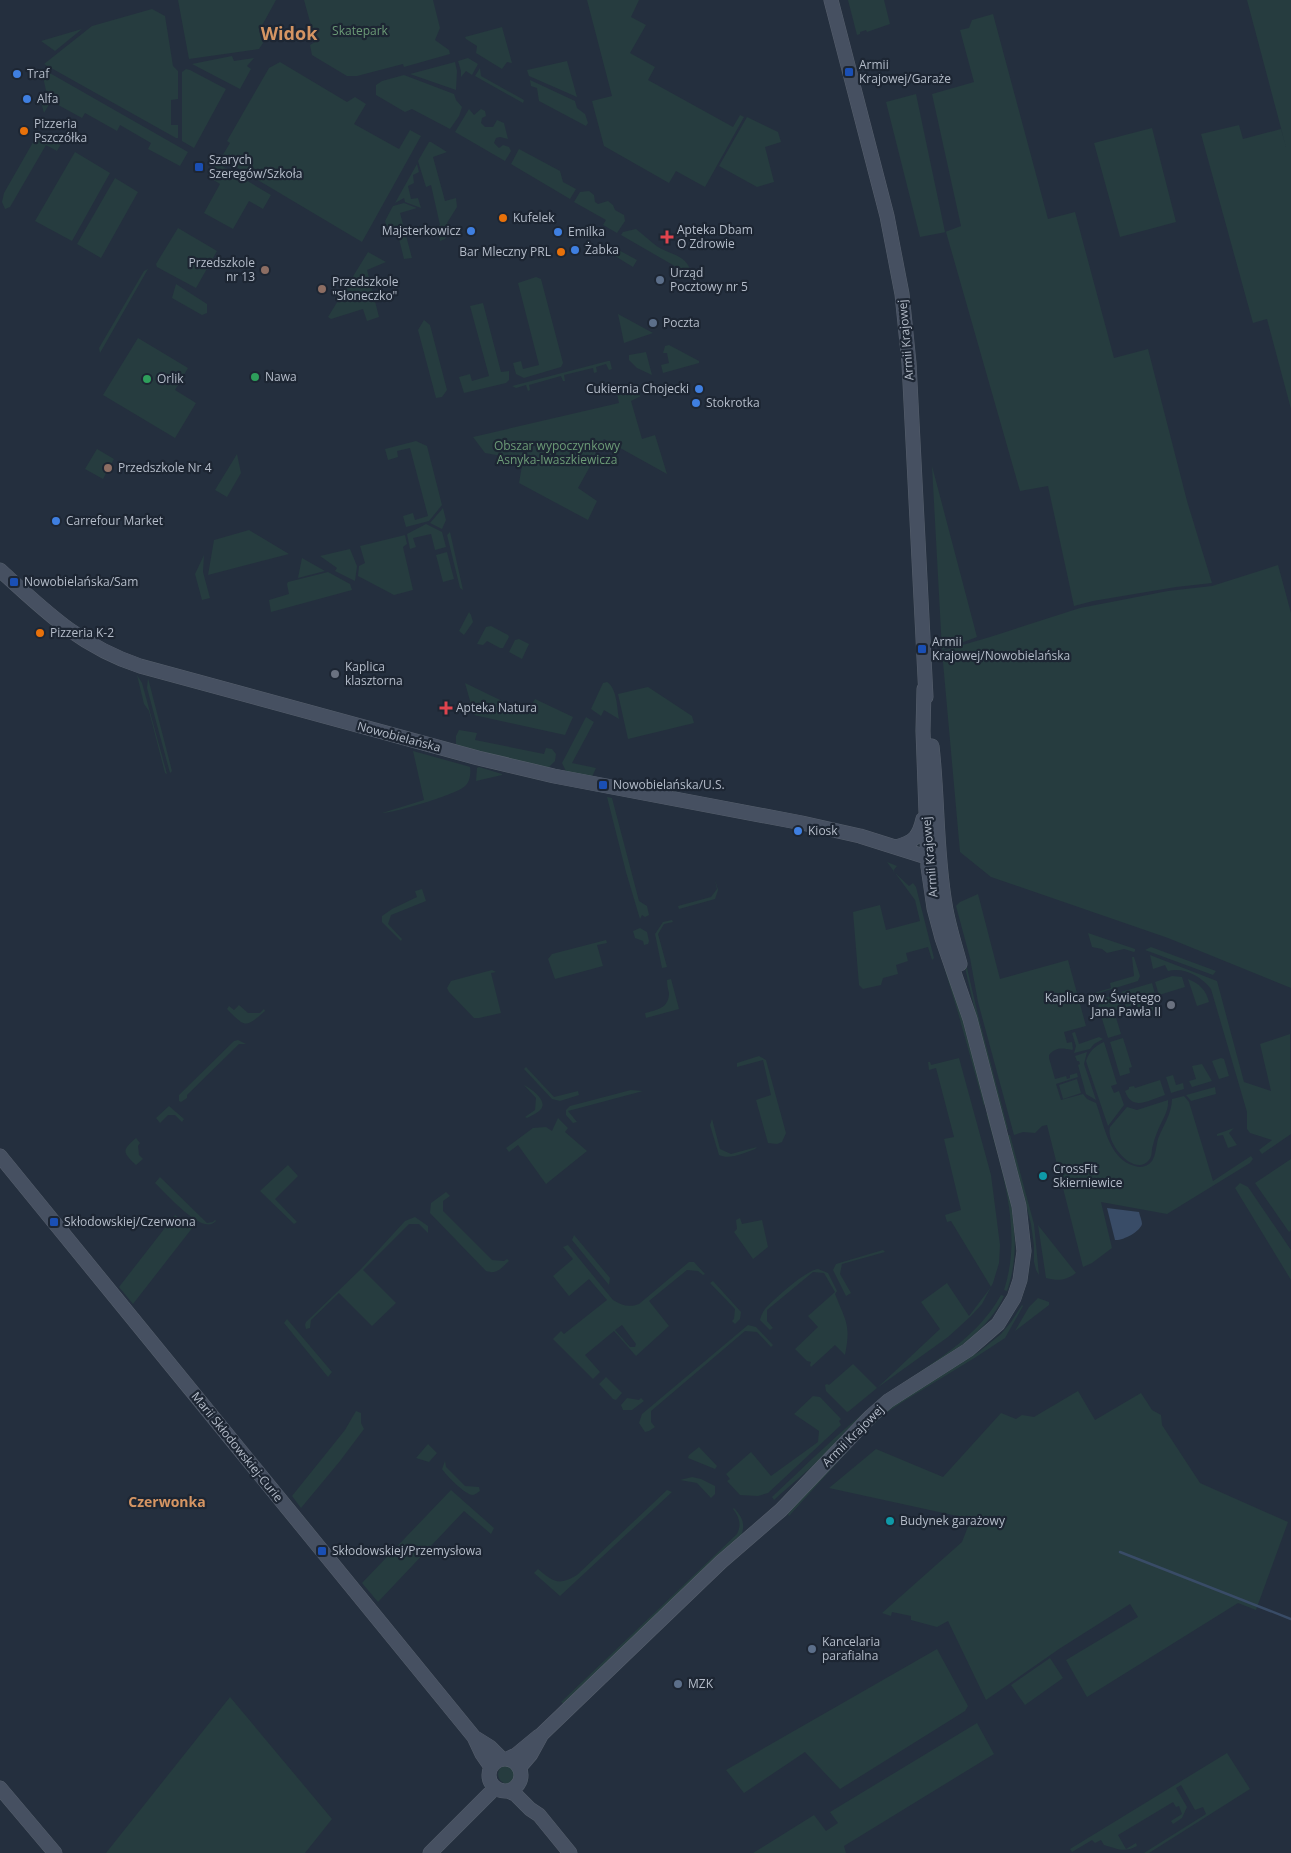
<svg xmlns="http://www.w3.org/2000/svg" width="1291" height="1853" font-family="'Open Sans',sans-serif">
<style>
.green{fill:#263c3f;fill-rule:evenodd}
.water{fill:#394c67}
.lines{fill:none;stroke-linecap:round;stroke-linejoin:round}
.stream{stroke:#394c67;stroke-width:2.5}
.secondary-casing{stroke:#565f6c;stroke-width:15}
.secondary{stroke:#465061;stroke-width:14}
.transit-dot{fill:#1a4fb4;stroke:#1d2633;stroke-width:2}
.shop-dot{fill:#3f7fe0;stroke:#1d2633;stroke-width:2}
.food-dot{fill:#e8710a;stroke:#1d2633;stroke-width:2}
.health-dot{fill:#e0444e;stroke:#1d2633;stroke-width:2}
.education-dot{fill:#8d6e63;stroke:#1d2633;stroke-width:2}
.service-dot{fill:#5c6f8a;stroke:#1d2633;stroke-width:2}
.leisure-dot{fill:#2e9e5b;stroke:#1d2633;stroke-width:2}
.worship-dot{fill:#6b7280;stroke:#1d2633;stroke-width:2}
.culture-dot{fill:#0f9aa8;stroke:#1d2633;stroke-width:2}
.labels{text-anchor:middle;stroke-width:4.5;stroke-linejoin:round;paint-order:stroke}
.park-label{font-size:12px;fill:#6b9a76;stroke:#1d2633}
.poi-label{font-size:12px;fill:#b4bcc9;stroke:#1d2633;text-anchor:start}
.street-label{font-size:12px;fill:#b4bcc9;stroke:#1d2633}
.neighbourhood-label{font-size:14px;font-weight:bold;fill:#d59563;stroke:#1d2633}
.district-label{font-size:18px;font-weight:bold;fill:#d59563;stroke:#1d2633}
</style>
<rect width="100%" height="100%" fill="#242f3e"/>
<!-- green -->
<path class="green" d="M178,0H276L259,31L263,43L259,49L189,59Z
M304,0H433L440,28L435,40L449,50L450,54L404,67L403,64L357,76H347L312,55L310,45L318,40L312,29Z
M587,0H639L631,17L646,25L630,53L655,67L648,80L733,127L740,115L744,117L705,187L676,171L669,183L604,146L592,101L612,96Z
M848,0H884L890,24L867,32L866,30L860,32V34L857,35Z
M1247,0H1291V409L1267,319L1253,323L1201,134L1239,125L1243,139L1281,129L1286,147Z
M152,9L165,16L173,66L178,71V99L171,100V125H178V138H176L44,64L92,26Z
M993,14L1048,219L1075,212L1114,358L1148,349L1187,501L1212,583L1176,587L1093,601L1074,606L1048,486L1020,491L946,232L920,237L886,102L916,94L945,232L961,226L932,94L974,82L960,30L969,28L972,20Z
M502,27L512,63L507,62L502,69L476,53L477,46L466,39L465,37Z
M82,29L55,51L41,41Z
M232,56L234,61L254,58L247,66L251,69L240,89L192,64Z
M468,58L478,64L472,75L466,71L461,77V71L458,61Z
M567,61L577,97L529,76L527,70Z
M280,62L347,102L355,97L366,104L354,124L399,149L410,130L421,136L362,242L221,158L230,143L227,141L269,68Z
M455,62L457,71L456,90L410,74Z
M41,68L188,152L180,166L148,149L151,143L120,125L117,131L85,113L82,118L51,101L44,113L41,102L47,95Z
M480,68L481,76L524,100L523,103L475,76Z
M186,69L190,70L226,89L194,148L182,141V72Z
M404,75L454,94L456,100L462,107L459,116L450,129L412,109L405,112L376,95V85L382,81Z
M530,80L575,101L577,108L585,114L588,123L586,126L539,101L537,88L531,86Z
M469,109L474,115L481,109L485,111L486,116L482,118L481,123L485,127H493L497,120L504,123L508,139L500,137L496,138L494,143L499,148L503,145L509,147L511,151L505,161L455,132Z
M747,117L778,132L781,142L765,147L774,182L757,187L719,166Z
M1152,128L1176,222L1120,237L1094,143Z
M47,133L62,142L57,151L46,145L10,207L5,209L2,202L4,193L36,137Z
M429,142H431L447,152L433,157L445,201L456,198L457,207L447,223L451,227L445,239L440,241L437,227L440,225L431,185L426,187L418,161Z
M519,149L560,171L563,182L576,189L570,199L511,164Z
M75,152L110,173L72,241L35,221Z
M217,163L271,195L263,209L249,201L233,229L204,213L220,184L209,177Z
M417,164L419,172L413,175L414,183L408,186L411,199L418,198L421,208L405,202L404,198L395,203Z
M115,178L138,192L101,258L77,244Z
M589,191L594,195L595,202L598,204L608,201L613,205L615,210L624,215L625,221L617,233L603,225L606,220L574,202L580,192Z
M404,203L417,208L400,213L412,258L404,259L396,227L387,228L385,221L393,206Z
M178,228L217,251L196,288L157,267L156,264Z
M636,229C644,235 651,242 658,247C674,256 688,255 692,276L621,235L623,232Z
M613,247L637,260L633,267L615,256Z
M368,252L386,262L367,270L379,317L367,321L363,309L331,319L328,317Z
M148,269L100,353L99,348L144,271Z
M536,277L541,279L563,363L561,367L524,378L516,374L513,363L521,361L523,369L539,365L518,283Z
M176,284L207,304V313L202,315L172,298Z
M483,303L501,372L509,371V380L506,383L464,393L459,377L470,374L472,381L489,376L470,306Z
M618,314L653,333L624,343Z
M424,320L430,325L447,390L442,397L436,398L418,330Z
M138,338L188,368L175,390L196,403L175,438L103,395Z
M669,345L699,361V363L663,373L661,365L669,363L667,353H663L665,346Z
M646,352L652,375L637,368L629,360V355Z
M608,361H610L612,369L609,370L606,364L596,367L597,372L594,373L593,368L564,375L565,381H563L561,376L529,385L530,390L528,391L526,385L516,388L512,386Z
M615,385L641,396L631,401L642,439L655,435L667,474L604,439L595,453L605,459L601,466L593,461L578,488L597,501L588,520L519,483L523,460L485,453L473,437L619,403Z
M416,441L427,446L442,505L429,521L406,527L403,516L413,513L415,520L428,516L410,448L397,451L398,457L388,460L385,449Z
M97,449L114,459L103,479L85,469Z
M237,454L241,473L227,497L215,490Z
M932,466L977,637L942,650Z
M443,508L446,520L442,529L430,523Z
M426,524L442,532L446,547L435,550L431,534L413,538L416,547L410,549L407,534Z
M249,530L289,554L208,575L214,540Z
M450,532L463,590L460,588L447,535Z
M405,535L407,544L403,547L413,590L394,595L358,576L359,566L365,563L360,546Z
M350,549L357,566L355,581L335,571L337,568L320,556Z
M447,552L454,579L443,582L436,555Z
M204,555L203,572L210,598L202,600L195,574Z
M302,558L325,571L298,578Z
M1278,565L1291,613V988L1168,938L991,877L960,852L942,651L990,637L1080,608L1168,591L1212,586Z
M328,572L350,584L352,590L271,612L269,600L289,594L287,584L288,582Z
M469,612L471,615L473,622L464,635L459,631Z
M491,626L508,635L509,637L503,648H500L487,641L483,645L477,644L486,627Z
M519,639L529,644L522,659L509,652L515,640Z
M137,675L142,683L167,774L165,773L149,711L144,704Z
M148,678L172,771L170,773L147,688Z
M607,682C617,688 617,708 619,719L604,710L601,716L591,709L603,683Z
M465,683L527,713L535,699L573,717L565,735L474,715Z
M648,687L692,716L694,723L628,739L618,694Z
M586,717L594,722L572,763L596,768L592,777L567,773L562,763Z
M459,730L477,733L475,740L544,754L546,748L552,749L556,754L555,761L549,767H543L460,746L456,744V736Z
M413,751L467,766L470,767C471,773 470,782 465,786C458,794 394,813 382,813L424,800Z
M479,767L502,774V775L476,781L477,768Z
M607,797L612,798L639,901L647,906L649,915L645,917L642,915L640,919L626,872Z
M887,862L897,866L893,871L909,886L913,883L916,887L934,958L932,960L928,947L906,953L908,961L896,965L898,974L883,978L881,985L863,989L859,985L853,912L880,905L886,930L920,921L915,900Z
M715,880L718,890L715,899L679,909L678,906L711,897L717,889Z
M422,889L426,901L391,915L388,924L402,939L401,941L382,922V916L392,909L417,897L415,891Z
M978,894L1000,979L1068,960L1086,1026L1064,1032L1067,1043L1072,1042L1073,1049L1072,1050C1062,1048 1056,1047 1049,1055V1058L1055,1079L1066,1076L1067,1079L1070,1078V1075L1077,1073L1078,1077L1056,1084L1061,1100L1083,1094L1087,1099L1096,1103C1104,1124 1109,1160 1135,1166C1141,1168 1147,1167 1152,1161C1156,1155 1156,1146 1158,1139C1163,1126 1172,1113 1172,1099L1184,1096L1189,1102L1213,1181L1251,1156L1253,1159L1250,1163L1167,1214L1101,1202L1112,1248L1092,1263L1083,1267L1047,1125L1042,1126L1035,1133L1023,1132L1014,1135L978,1002L970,958L956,906L960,902Z
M951,907L953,908L978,1015L1008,1129L1006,1130L981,1037Z
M672,920L673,922L664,924L658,934L667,967L662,968L655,934L663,922Z
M640,928L647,932L649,941L648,944L644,945L643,941L635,938L633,931Z
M1088,933L1135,949V951L1134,952L1124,949L1107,953L1102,949L1092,947Z
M606,940L607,943L597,945L603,966L555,979L548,959L552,954Z
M1151,947L1216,971L1213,975L1145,950Z
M1150,955L1217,981L1244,1082L1271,1091L1260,1044L1290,1034L1291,1134L1262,1154L1259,1150L1272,1140L1250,1133L1247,1129V1112L1211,989C1201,976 1184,967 1168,971L1165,965L1153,969Z
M1132,957H1134L1140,976L1138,981L1099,993L1095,996L1094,993L1111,988L1110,983L1134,976Z
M945,959L956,993L985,1103L984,1106L959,1016L944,967Z
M492,970L496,972L491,973L501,1013L479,1018H474L449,992L447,988L451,981Z
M1172,976L1182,977L1185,987L1159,995L1155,982Z
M671,979L679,1009L646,1018L645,1013C657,1010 669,1008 669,993C668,989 667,985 667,980Z
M1188,979C1200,984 1206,990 1209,1002L1197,1006Z
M1152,983L1159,1009L1138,1015L1134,1005L1126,1007L1121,992Z
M1118,993L1122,1008L1114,1011L1121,1034L1108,1038L1098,1006L1102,999Z
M239,1005L248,1013H260L264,1009L265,1011C245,1029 245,1027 227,1009L229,1006L234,1010Z
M1075,1032L1079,1044L1099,1037L1103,1039L1094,1044L1090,1049L1074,1053L1076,1046L1072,1033Z
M1123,1038L1132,1067L1129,1068L1130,1073L1120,1076L1110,1042Z
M238,1040L246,1044H239L187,1095V1098L181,1102L179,1101V1095L234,1041Z
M1104,1042L1117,1084L1111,1086L1114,1093L1119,1091L1124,1105L1108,1126L1086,1061C1089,1051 1095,1046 1104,1042Z
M1087,1052L1084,1064L1096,1100L1086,1094L1078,1065L1080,1064L1079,1061H1077L1075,1056Z
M759,1056L766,1060L786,1133L782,1142L777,1144L768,1143L756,1100L771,1095L763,1060L737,1067V1063Z
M959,1058L991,1175L1000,1245L999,1263L993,1283L982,1304L971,1316L948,1337L877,1388L849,1411L847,1412L826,1391L825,1385L827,1384L829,1385L853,1364L877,1388L940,1329L921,1302L947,1283L969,1316L991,1287L951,1221L947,1222L945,1215L961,1210L944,1139L954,1137L936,1068L929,1070L928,1062H930L931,1065Z
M1221,1058L1224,1059L1229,1076L1219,1079L1212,1061Z
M1202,1064L1212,1081L1192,1087L1189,1081L1196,1079L1192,1066Z
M526,1067L554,1097L578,1091L579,1095L560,1101L552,1099L524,1069Z
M1173,1075L1176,1085L1183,1083L1184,1089L1171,1093L1166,1077Z
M1077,1079L1081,1093L1063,1099L1059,1085Z
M1160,1080L1165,1095C1149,1100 1132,1112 1125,1091L1129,1089V1087L1134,1086L1135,1088Z
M524,1085C530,1088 548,1100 541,1109C538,1113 531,1116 527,1118L525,1117L535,1110L536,1098Z
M1215,1087L1216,1094L1191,1101L1186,1095Z
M631,1090L643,1091L568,1111L577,1122L573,1123L566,1115V1110L570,1106Z
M1168,1100C1169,1111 1162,1120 1158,1130C1156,1135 1154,1140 1153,1145C1151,1150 1153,1155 1149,1160C1135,1178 1105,1143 1110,1127L1127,1107L1137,1110Z
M169,1106L184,1119L182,1122L175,1115H168L160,1123L156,1118Z
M986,1113L989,1115C1004,1170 1027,1235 1007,1291L1004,1290C1023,1232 1002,1170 986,1113Z
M558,1118L568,1128L565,1132L587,1151L546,1184L518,1145L509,1152L506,1148L533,1128L546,1127L552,1131Z
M712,1119L720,1149L731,1154L757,1147L755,1149C744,1153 730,1160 719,1155L710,1125Z
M1234,1128L1229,1133L1237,1145L1228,1148L1223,1135L1217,1136V1134Z
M1008,1135H1010L1034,1224L1039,1275L1036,1270L1034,1262V1246L1031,1224Z
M136,1138L140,1143L138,1146L139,1155L143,1159L136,1165C123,1152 121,1151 136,1138Z
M1291,1159V1230L1289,1232L1255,1183Z
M288,1165L298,1176L275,1199L297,1222L294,1224L260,1191Z
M160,1177L207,1223L213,1222L215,1220L216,1221C213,1224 210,1225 205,1224C192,1222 165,1193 155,1183Z
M1240,1183L1248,1187L1291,1250V1280L1235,1188Z
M446,1192L450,1196L443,1201V1211L492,1260L504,1261L507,1259L509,1261C501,1268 497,1275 486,1271L430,1213L431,1203Z
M175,1215L193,1227L133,1304L119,1287Z
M415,1217L428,1226V1233L419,1224H409L363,1270L396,1303L372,1326L339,1293L311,1320L310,1328L306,1329L305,1325L306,1322L361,1269L405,1221Z
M740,1218L742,1224L762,1220L768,1247L753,1259L734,1232L737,1229L736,1220Z
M1038,1225L1076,1273C1065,1281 1058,1281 1046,1278Z
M574,1235L610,1278L609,1285L572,1240Z
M568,1245L613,1300C621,1305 629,1308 639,1304L689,1262H694L705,1274L703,1275L698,1271L687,1270L649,1301L669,1326L636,1356L614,1331L585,1355L600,1372L593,1379L553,1339L561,1331L564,1334L607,1300L589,1279L569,1296L553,1276L573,1259L563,1247ZM622,1325L636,1344L635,1347H630L615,1330Z
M883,1250L885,1252L842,1264L840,1274L851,1293L846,1296L833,1270L836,1264Z
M818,1269L828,1273L837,1291L835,1294C846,1322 851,1324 845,1355L835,1345L811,1367L810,1365L811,1362L807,1361L795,1349L818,1327L808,1316L835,1292L824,1273L813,1272L767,1310V1321L773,1328L770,1330L760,1320C761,1316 762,1313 765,1309C773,1300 806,1270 818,1269Z
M713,1281L741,1312L740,1319L735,1324L732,1321L734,1319L735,1309L710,1283Z
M1001,1295L1004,1296C981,1347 901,1383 859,1418C848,1428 838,1441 828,1451C811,1469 791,1484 774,1500L772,1497C806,1465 839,1432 876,1403C918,1369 974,1345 1001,1295Z
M1038,1298L1049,1302V1305L1015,1331L1029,1307Z
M1022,1305L1023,1306L1005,1338L976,1357L904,1401L886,1413L865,1432L789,1516L788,1514L847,1447L883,1413L911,1393L980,1351L1001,1334L1011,1322Z
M287,1319L332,1372L328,1377L284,1323Z
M748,1325L756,1327L773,1345L771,1347L757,1332L745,1331L651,1411V1422L655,1427L649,1431L645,1432L639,1423L642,1414Z
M606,1377L622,1393L616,1400L613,1399L599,1384Z
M1078,1391L1095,1420L1141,1393L1152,1410L1161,1415L1162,1425L1200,1483L1288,1522L1256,1610L1238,1603L1087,1697L1066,1660L1138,1617L1130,1604L1059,1649L986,1700L948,1621L937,1627L911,1620V1616L892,1612L891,1616L882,1613L962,1542L971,1519L829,1488L876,1449L943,1477L1001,1413L1016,1419L1022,1415L1034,1417Z
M813,1396L820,1397L841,1419L839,1421L841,1425L768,1493L758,1496L740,1495L727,1481L730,1479L726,1474L751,1452L771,1476L818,1442L819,1431L794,1414Z
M627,1398L639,1400L641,1398L644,1401L632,1410H623L621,1405Z
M356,1411L361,1413V1423L364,1429L340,1461L301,1508L292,1496L345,1430Z
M428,1444L437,1453L429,1462L416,1458Z
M699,1447L717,1466L715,1469L688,1458L689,1455Z
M445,1461L446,1467L465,1486L479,1487L480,1491C477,1493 476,1494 473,1495C465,1495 446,1475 442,1469Z
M692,1477L701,1479L715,1486V1494L711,1498L697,1483L680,1480Z
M451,1490L494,1528L491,1534L464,1511L378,1602L362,1583Z
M667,1490L672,1492L560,1596L534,1573L538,1569C553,1582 559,1586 577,1575Z
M734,1508C742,1517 746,1524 741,1536L564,1704L561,1702L737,1534C742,1524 739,1517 733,1509Z
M937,1649L968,1706L965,1711L840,1789L805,1752L744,1793L726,1770Z
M1050,1658L1063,1678L1025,1705L1011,1685Z
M230,1697L332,1819L305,1853H106Z
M977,1723L994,1754L844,1846L846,1853H753L814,1815L826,1831L838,1823L830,1812Z
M1227,1753L1250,1789L1149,1853H1144L1206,1814L1203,1807L1195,1810L1181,1785L1176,1788L1187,1807L1182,1818L1173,1824L1171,1821L1182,1814L1179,1806L1176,1807L1173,1802L1118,1835L1126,1849L1136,1843L1137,1846C1124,1853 1118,1849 1104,1845L1101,1840L1095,1843L1092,1840L1072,1852L1070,1849Z
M498 1774a10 10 0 1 1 20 0a10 10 0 1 1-20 0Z"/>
<!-- water -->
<path class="water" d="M1107,1208L1139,1212C1140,1216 1142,1221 1142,1224C1140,1232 1122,1241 1115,1240Z"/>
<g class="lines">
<!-- stream -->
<path class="stream" d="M1120,1552L1291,1619"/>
<defs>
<path id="secondary" d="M831,0L887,216L902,294L909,363L926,697
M0,570C46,612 80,646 140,666L478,758L554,776L802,823L860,836L936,860
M932,746C938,799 936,852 945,904C948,924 955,945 960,964
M896,847C914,842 919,837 923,819
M0,1156L474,1737L482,1754L491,1767
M474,1737L490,1747L502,1759
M489 1775a16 16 0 1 1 32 0a16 16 0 1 1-32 0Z
M507,1759L516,1755L539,1736
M519,1768L531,1754L542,1734L721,1562L781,1510L871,1416L888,1401L968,1350L998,1324L1014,1298L1020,1280L1024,1251L1019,1206L970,1019L942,938L934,908L928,867L927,839L923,731L924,689
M0,1788L55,1853
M508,1791L515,1794L530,1809L539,1815L570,1853
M430,1853L495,1788"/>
</defs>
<!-- secondary casing -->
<use href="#secondary" class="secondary-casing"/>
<!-- secondary -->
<use href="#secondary" class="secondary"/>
</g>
<!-- markers -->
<g class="transit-dot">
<rect x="844" y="67" width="10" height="10" rx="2.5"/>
<rect x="194" y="162" width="10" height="10" rx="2.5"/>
<rect x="9" y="577" width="10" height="10" rx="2.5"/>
<rect x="917" y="644" width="10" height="10" rx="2.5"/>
<rect x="598" y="780" width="10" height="10" rx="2.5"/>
<rect x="49" y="1217" width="10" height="10" rx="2.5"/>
<rect x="317" y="1546" width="10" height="10" rx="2.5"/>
</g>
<g class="shop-dot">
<circle cx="17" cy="74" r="5"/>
<circle cx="27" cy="99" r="5"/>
<circle cx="471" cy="231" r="5"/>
<circle cx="558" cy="232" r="5"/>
<circle cx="575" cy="250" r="5"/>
<circle cx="699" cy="389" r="5"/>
<circle cx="696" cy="403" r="5"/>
<circle cx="56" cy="521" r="5"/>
<circle cx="798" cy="831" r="5"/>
</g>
<g class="food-dot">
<circle cx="24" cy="131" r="5"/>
<circle cx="503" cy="218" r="5"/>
<circle cx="561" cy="252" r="5"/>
<circle cx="40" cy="633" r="5"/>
</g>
<g class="health-dot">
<path d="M664.5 229.5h5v5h5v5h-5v5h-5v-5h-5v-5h5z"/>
<path d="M443.5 700.5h5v5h5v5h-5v5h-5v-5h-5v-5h5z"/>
</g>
<g class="education-dot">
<circle cx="265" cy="270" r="5"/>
<circle cx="322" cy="289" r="5"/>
<circle cx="108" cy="468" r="5"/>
</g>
<g class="service-dot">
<circle cx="660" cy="280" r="5"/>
<circle cx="653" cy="323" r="5"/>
<circle cx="812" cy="1649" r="5"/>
<circle cx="678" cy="1684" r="5"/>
</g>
<g class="leisure-dot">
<circle cx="255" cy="377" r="5"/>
<circle cx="147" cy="379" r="5"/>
</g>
<g class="worship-dot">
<circle cx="335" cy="674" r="5"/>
<circle cx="1171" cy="1005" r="5"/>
</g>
<g class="culture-dot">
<circle cx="1043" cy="1176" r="5"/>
<circle cx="890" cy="1521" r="5"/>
</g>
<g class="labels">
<!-- park labels -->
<g class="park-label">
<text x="360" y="35">Skatepark</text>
<text x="557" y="450">Obszar wypoczynkowy<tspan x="557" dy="14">Asnyka-Iwaszkiewicza</tspan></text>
</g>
<!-- poi labels -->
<g class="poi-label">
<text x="859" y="69">Armii<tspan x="859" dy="14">Krajowej/Garaże</tspan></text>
<text x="27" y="78">Traf</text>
<text x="37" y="103">Alfa</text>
<text x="34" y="128">Pizzeria<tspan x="34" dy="14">Pszczółka</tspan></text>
<text x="209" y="164">Szarych<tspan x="209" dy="14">Szeregów/Szkoła</tspan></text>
<text x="513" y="222">Kufelek</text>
<text x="677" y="234">Apteka Dbam<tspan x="677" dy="14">O Zdrowie</tspan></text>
<text x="461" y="235" text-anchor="end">Majsterkowicz</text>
<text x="568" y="236">Emilka</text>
<text x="585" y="254">Żabka</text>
<text x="551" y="256" text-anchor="end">Bar Mleczny PRL</text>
<text x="255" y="267" text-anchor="end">Przedszkole<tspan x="255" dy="14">nr 13</tspan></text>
<text x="670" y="277">Urząd<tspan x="670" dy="14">Pocztowy nr 5</tspan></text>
<text x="332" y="286">Przedszkole<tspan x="332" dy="14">"Słoneczko"</tspan></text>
<text x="663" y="327">Poczta</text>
<text x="265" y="381">Nawa</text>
<text x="157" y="383">Orlik</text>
<text x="689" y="393" text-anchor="end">Cukiernia Chojecki</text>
<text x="706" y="407">Stokrotka</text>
<text x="118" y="472">Przedszkole Nr 4</text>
<text x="66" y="525">Carrefour Market</text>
<text x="24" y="586">Nowobielańska/Sam</text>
<text x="50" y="637">Pizzeria K-2</text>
<text x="932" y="646">Armii<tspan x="932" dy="14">Krajowej/Nowobielańska</tspan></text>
<text x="345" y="671">Kaplica<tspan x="345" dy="14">klasztorna</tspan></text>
<text x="456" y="712">Apteka Natura</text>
<text x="613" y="789">Nowobielańska/U.S.</text>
<text x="808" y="835">Kiosk</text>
<text x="1161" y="1002" text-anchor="end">Kaplica pw. Świętego<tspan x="1161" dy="14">Jana Pawła II</tspan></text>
<text x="1053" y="1173">CrossFit<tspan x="1053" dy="14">Skierniewice</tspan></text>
<text x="64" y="1226">Skłodowskiej/Czerwona</text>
<text x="900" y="1525">Budynek garażowy</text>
<text x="332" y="1555">Skłodowskiej/Przemysłowa</text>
<text x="822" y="1646">Kancelaria<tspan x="822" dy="14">parafialna</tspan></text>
<text x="688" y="1688">MZK</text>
</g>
<!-- street labels -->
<g class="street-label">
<text transform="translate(906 340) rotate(-95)" y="4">Armii Krajowej</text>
<text transform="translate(399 737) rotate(15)" y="4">Nowobielańska</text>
<text transform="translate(930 857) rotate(-95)" y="4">Armii Krajowej</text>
<text transform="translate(853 1436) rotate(-45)" y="4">Armii Krajowej</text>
<text transform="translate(237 1447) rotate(51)" y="4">Marii Skłodowskiej-Curie</text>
</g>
<!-- neighbourhood labels -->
<g class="neighbourhood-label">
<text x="167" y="1507">Czerwonka</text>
</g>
<!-- district labels -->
<g class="district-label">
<text x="289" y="40">Widok</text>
</g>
</g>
</svg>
